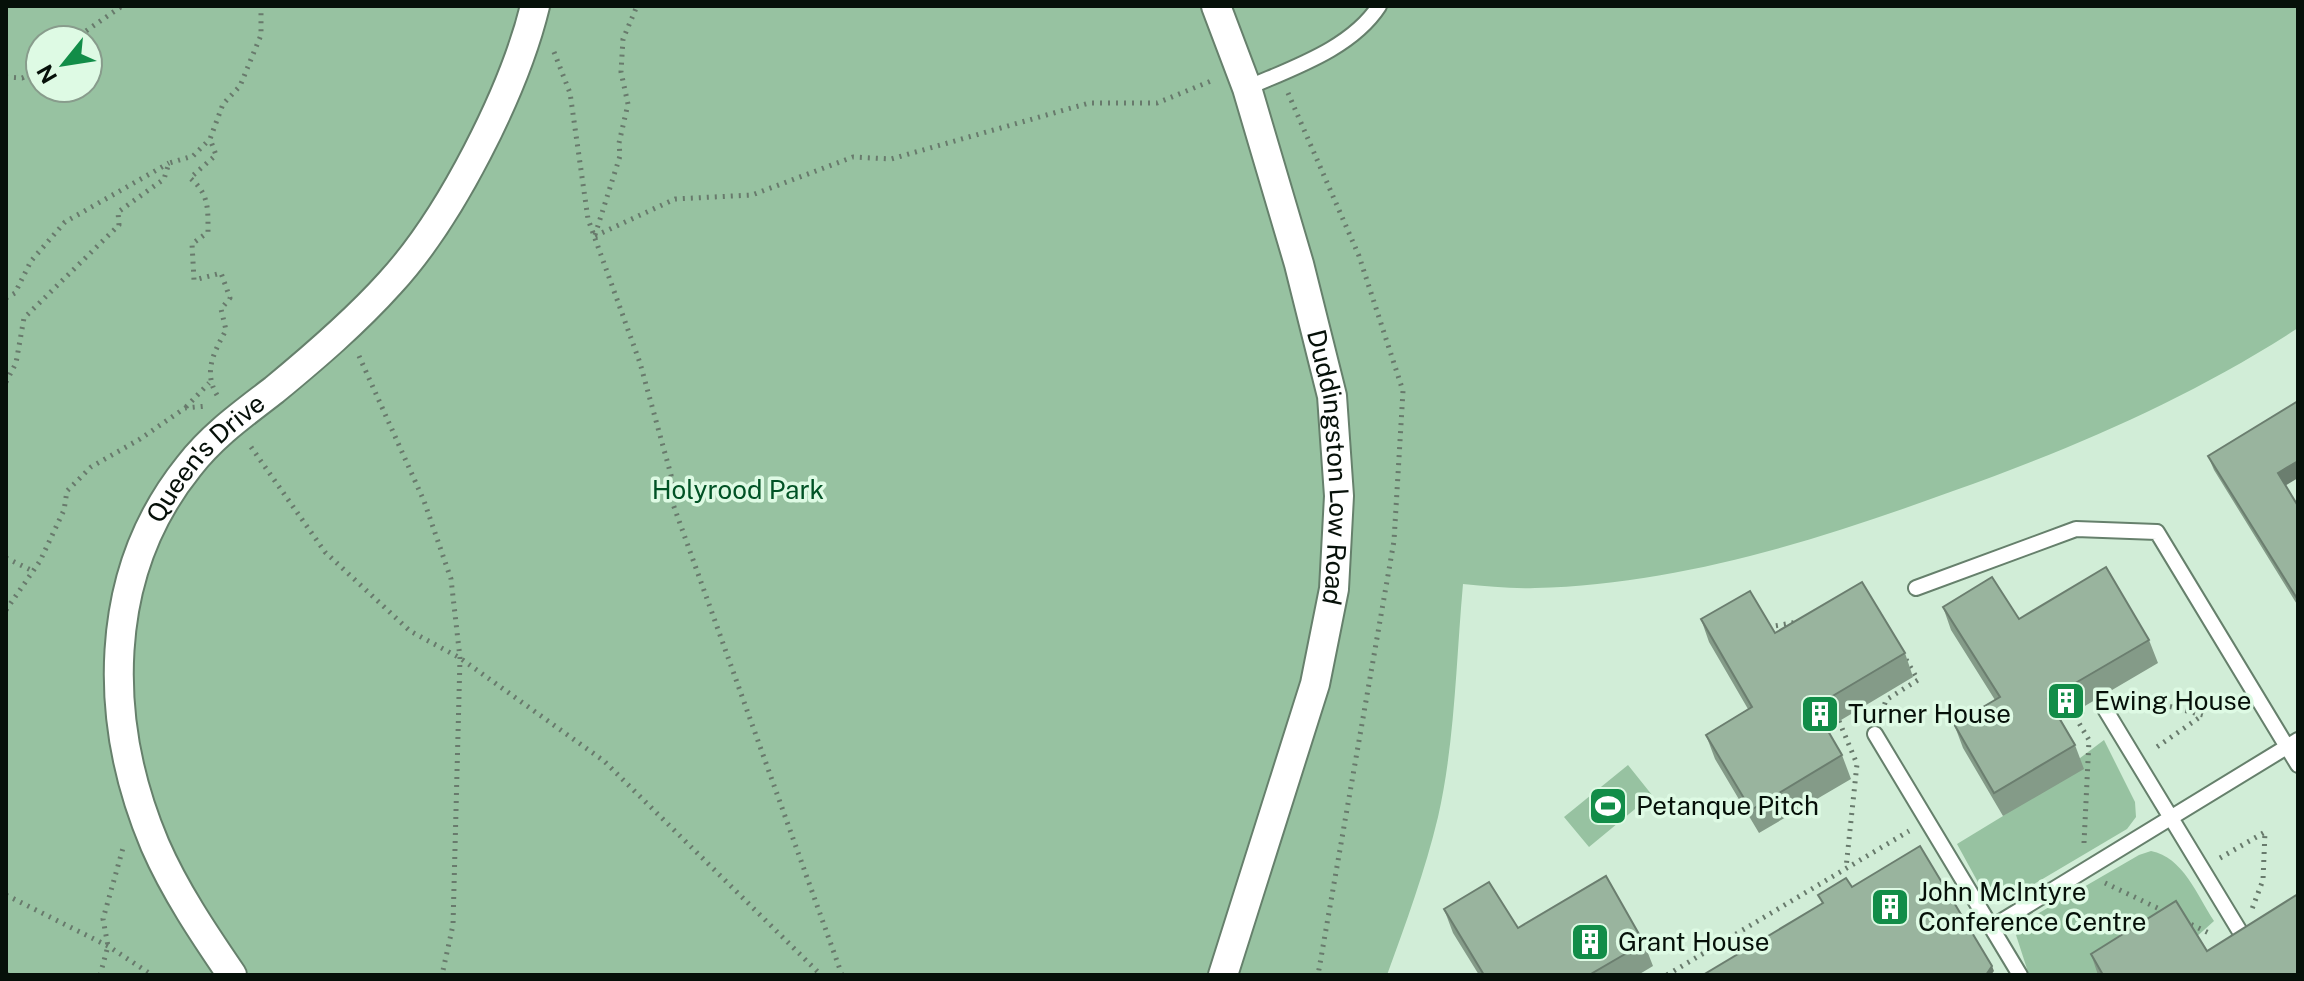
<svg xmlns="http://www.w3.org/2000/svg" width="2304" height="981" font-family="'Public Sans',sans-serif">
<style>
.green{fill:#97c2a1;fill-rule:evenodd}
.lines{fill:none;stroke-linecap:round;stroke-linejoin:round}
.lane-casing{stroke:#66806c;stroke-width:18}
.street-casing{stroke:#66806c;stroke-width:32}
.path{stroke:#687a6c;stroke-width:5;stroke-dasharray:2 6;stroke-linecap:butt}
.lane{stroke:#fff;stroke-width:14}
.street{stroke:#fff;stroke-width:28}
.wall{fill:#849b88}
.shaded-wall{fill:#6b7e6f}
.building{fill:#99b49e;stroke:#6b7e6f;stroke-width:2}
.labels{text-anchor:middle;stroke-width:7;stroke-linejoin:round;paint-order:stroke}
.street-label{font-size:26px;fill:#061009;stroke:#defae4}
.park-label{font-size:26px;fill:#005225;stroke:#defae4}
.poi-label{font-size:26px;fill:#061009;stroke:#defae4;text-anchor:start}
</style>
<rect width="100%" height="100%" fill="#d1edd7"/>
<!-- green -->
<path class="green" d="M6,6H2298V328C2188,399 2076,447 1953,491C1819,540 1680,584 1535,588C1511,589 1487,586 1463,584C1456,661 1455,742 1438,817C1425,871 1406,923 1387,975H6ZM40,40H88V88H40Z
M2104,740L2135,802L2136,817L2127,829L2012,897L1996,900L1980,886L1957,844L2003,816Z
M1628,765L1652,795L1589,847L1564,817Z
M2151,851C2183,857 2197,895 2214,921L2194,939L2104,975H2029L2016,935L2025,921L2139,855Z"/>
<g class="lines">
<defs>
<path id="lane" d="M1247,88C1292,68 1351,49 1379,6
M1916,588L2076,529L2157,532L2298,765
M2105,709L2242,935
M1875,734L2020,975
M1992,927L2298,740"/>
<g id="street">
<path id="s1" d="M1216,6L1247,88L1299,264L1332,396L1339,496L1334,589L1315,684L1223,975"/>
<path id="s2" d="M232,975C204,934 175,891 155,845C103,722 101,575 189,466C213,435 243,414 274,390C314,357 355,322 390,283C450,218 514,92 535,6"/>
</g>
</defs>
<!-- lane casing -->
<use href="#lane" class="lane-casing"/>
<!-- street casing -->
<use href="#street" class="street-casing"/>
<!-- path -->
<path class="path" d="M73,40L122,6
M554,52L570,93L588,219L640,363L671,475L673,504L842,975
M6,77L22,78L40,70
M1288,93L1359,256L1403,391L1394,541L1318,975
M595,235L620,156L619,143L628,104L621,72L623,39L637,6
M595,236L675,199L752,195L853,157L891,159L1089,103H1157L1211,81
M6,298L15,293L31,261L65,222L169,163
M359,356L424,501L451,579L460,658L453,925L442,975
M6,382L16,363L24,318L119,225L118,212L164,179L169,163L193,156L210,139
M217,395C203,372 214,352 226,330L221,309L230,298L221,273L194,280L192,244L208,232C208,208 209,194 190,178L216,155L210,139L223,104L240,86L261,35V6
M186,407L209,383
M251,447L325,552L410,631L460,658L604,761L821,975
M6,558L33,571
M6,610L40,561L64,510L67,491L91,467L140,439L185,408L207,406
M1768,627L1798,622
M2130,708L2168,706L2203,715L2154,749
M1882,712L1886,700L1918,680L1904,656
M1839,721L1857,764L1846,868
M2084,843L2089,740L2073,713L2084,711
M2220,858L2265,832L2263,880L2252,909
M2105,883L2168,913
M6,895L108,946L152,975
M2184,921L2211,934
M6,973L7,975
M100,975L108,946L103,919L123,848
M1667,975L1909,831"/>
<!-- lane -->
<use href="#lane" class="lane"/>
<!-- street -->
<use href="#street" class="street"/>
</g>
<!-- wall -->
<path class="wall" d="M2208,456L2286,486L2298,506V606L2214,470Z
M1943,607L2149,640L2158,663L2061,720L2075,745L2084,769L2003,816L1963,748L1954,724L1995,700L1951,630Z
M1701,619L1775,633L1905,653L1913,677L1826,729L1842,755L1851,779L1759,833L1715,759L1706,735L1748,709L1709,642Z
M1444,909L1518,928L1644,943L1653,966L1638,975H1479L1453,933Z
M2207,951L2298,975H2098L2091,954Z"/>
<!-- shaded-wall -->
<path class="shaded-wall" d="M2298,461V478L2283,487L2278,473Z
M1992,966L1994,971L1991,975H1986Z"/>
<!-- building -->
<path class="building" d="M2298,401V461L2278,473L2298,506V600L2208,456Z
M2106,567L2149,640L2048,699L2075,745L1994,793L1954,724L2000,697L1943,607L1992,577L2019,619Z
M1862,582L1905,653L1814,707L1842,755L1751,810L1706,735L1752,707L1701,619L1750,591L1775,633Z
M1920,846L1992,966L1986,975H1703L1823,903L1818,895L1846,878L1852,887Z
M1606,876L1644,943L1589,975H1484L1444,909L1489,882L1518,928Z
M2298,894V975H2103L2091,954L2176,901L2207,951Z"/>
<!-- icons -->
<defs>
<symbol id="building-square" viewBox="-11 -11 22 22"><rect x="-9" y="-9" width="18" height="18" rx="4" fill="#128d48" stroke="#defae4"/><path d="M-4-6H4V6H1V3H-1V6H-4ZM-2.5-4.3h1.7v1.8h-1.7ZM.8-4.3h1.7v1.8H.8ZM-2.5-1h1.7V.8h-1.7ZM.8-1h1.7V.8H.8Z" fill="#fff"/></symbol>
<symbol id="stadium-square" viewBox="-11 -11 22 22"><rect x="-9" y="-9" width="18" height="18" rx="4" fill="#128d48" stroke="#defae4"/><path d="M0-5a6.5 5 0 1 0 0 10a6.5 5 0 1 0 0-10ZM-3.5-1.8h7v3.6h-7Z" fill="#fff"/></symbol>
</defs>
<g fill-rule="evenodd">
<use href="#building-square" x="2044" y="679" width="44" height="44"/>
<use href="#building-square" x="1798" y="692" width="44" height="44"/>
<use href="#stadium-square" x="1586" y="784" width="44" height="44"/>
<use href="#building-square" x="1868" y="885" width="44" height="44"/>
<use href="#building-square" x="1568" y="920" width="44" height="44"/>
</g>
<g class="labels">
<!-- street labels -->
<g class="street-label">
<text dy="9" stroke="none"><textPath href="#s2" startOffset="568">Queen's Drive</textPath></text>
<text dy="9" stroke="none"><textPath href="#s1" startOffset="478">Duddingston Low Road</textPath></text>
</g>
<!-- park labels -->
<g class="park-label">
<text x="738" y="499">Holyrood Park</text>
</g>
<!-- poi labels -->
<g class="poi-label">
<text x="2094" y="710">Ewing House</text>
<text x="1848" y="723">Turner House</text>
<text x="1636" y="815">Petanque Pitch</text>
<text x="1918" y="901">John McIntyre<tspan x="1918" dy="30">Conference Centre</tspan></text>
<text x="1618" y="951">Grant House</text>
</g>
</g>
<!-- border -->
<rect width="2304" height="981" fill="none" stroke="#061009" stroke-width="16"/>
<!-- north arrow -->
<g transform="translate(64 64) rotate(240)"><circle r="38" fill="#defae4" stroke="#889c8c" stroke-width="2"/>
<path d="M0-6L14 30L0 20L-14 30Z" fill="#128d48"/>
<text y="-12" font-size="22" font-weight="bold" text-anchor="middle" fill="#061009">N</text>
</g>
</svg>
